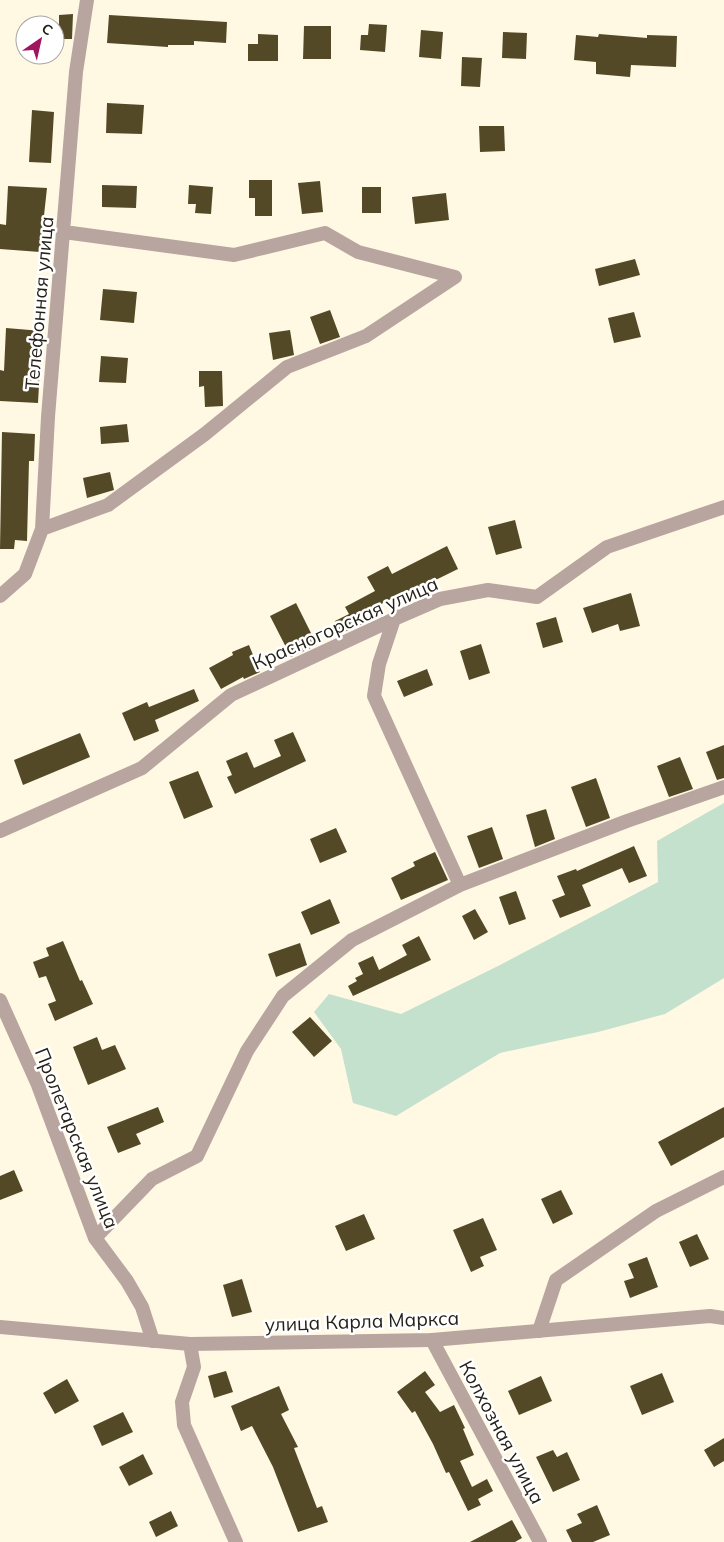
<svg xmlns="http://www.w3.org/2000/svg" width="724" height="1542" font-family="Mulish,sans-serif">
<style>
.green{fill:#c4e1cd}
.building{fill:#544927}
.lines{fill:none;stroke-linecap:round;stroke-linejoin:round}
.minor{stroke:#b8a5a0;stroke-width:14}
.tertiary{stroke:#b8a5a0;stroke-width:14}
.labels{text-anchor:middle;stroke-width:5;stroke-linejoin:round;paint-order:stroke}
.street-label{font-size:19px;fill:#252118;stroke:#fff}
</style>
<rect width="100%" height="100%" fill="#fff8e3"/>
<!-- green -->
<path class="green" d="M724,803V978L665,1014L598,1032L500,1053L396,1116L353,1103L341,1049L314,1012L329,994L401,1014L502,964L658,882L657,841Z"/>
<!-- building -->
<path class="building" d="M73,14L72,39H59V15Z
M109,15L227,22L226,43L194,41V45H168V47L107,43Z
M369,24L387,25L385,52L360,50L361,35H368Z
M304,26H331V59H303Z
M421,30L443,32L441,59L419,57Z
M503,32L527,33L526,59L502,58Z
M258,34L278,35V61H248V44H258Z
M599,34L647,38V35L677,36L676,67L631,65L630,77L596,74V62L574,60L576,35L598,37Z
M462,57L482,58L480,87L461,86Z
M107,103L144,105L142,134L106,133Z
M32,110L54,112L51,163L29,162Z
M479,126H504L505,151L480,152Z
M249,180H272V216H255V198H249Z
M320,181L323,212L302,214L298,183Z
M102,185L137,186L136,208L102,207Z
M189,185L213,187L211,214L195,213L196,204H188Z
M8,186L47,188L40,252L0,249V224L6,225Z
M362,187H381V213H362Z
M446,193L449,220L415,224L412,197Z
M635,259L640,275L599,286L595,269Z
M103,289L137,292L134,323L100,320Z
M330,310L340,337L320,344L310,317Z
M634,312L641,337L614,343L608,318Z
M6,328L42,331L38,403L0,401V370L4,371Z
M290,330L294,355L273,360L269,333Z
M101,356L128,358L126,383L99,382Z
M199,371H222L223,406L205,407L204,386L199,387Z
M127,424L129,442L101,444L100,427Z
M2,432L35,434L34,461H29L27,541L15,540L14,549H0Z
M110,472L114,490L87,498L83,478Z
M515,520L522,548L496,555L488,527Z
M447,546L458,569L409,593L408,590L362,614L367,622L342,633L335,621L349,614L345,607L375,591L367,577L388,566L392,574Z
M631,593L640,626L620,631L618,624L592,633L583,608Z
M296,603L317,645L291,657L270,616Z
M556,617L563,642L543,648L536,623Z
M481,644L490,673L469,680L460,651Z
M249,645L260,672L244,679L243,677L221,689L209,668L233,655L232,652Z
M427,669L433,685L404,697L397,681Z
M194,689L199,701L155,720L159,731L134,741L122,713L147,702L149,707Z
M293,732L306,761L235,794L227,777L232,775L226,761L247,752L254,768L281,756L274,740Z
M80,733L90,757L23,785L14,760Z
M724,745V778L717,780L706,752Z
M680,757L693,789L669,797L657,766Z
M198,771L213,807L184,819L169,782Z
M596,778L610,818L586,827L571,787Z
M546,809L555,839L535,847L526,815Z
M492,827L503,859L479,868L467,836Z
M336,828L347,852L320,863L310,839Z
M634,846L647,876L629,883L622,868L582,885L591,906L560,918L552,900L565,895L557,876L576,869L577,871Z
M435,852L448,880L401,900L391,878L415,866L413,862Z
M516,891L526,919L509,925L499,897Z
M330,899L340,923L311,935L301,912Z
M475,909L488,932L474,940L462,916Z
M419,936L431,960L353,996L348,986L357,981L355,978L363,974L358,963L373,956L379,970L407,955L402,945Z
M63,941L80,981L82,980L93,1004L55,1021L48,1004L56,1001L46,976L39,978L33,962L49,956L46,948Z
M300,943L307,965L276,977L268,954Z
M310,1017L332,1041L314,1057L292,1032Z
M97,1037L102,1050L115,1045L126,1069L88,1085L73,1047Z
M158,1107L164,1122L136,1134L141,1144L118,1153L107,1127Z
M724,1107V1137L671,1166L658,1142Z
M14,1170L23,1191L0,1200V1176Z
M561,1190L573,1214L553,1224L541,1199Z
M364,1214L375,1239L346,1251L335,1226Z
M483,1218L497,1250L480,1257L484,1266L471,1272L453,1230Z
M697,1234L709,1259L690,1267L679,1242Z
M647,1257L658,1287L630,1298L624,1281L634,1278L628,1264Z
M242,1279L252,1312L232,1317L223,1285Z
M226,1371L233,1392L214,1398L208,1376Z
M425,1371L435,1385L425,1392L440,1412L454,1405L465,1428L463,1429L474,1455L460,1461L472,1487L487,1479L493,1491L478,1499L481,1505L468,1511L449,1472L446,1473L433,1444L415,1411L412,1413L397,1392Z
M662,1373L674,1402L642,1415L630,1386Z
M541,1376L552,1401L519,1415L508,1391Z
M67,1379L79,1401L55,1414L43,1393Z
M279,1386L289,1410L281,1414L298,1447L294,1448L317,1508L322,1506L328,1522L298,1532L273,1467L252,1426L241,1431L231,1406Z
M123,1412L133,1432L102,1446L93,1426Z
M724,1438V1461L714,1467L704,1450Z
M553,1450L557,1457L567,1452L580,1480L553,1492L536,1457Z
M143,1454L153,1474L129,1486L119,1467Z
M597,1505L610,1535L593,1542H572L566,1530L582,1523L577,1514Z
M171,1511L178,1526L156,1537L149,1522Z
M512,1520L522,1538L515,1542H470Z"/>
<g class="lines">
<!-- minor -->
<path class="minor" d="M42,529L108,505L205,434L287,367L366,336L455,277L358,252L325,233L234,255L64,232
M0,596L25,574L42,529L48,417L76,72L87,0
M394,619L379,664L374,696L460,885
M0,831L142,768L231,695L394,619L440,599L488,590L537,597L607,547L724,507
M0,1000L38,1085L95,1238L127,1281L142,1307L153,1341
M95,1238L152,1179L197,1156L247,1051L283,996L352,940L460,885L627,821L724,787
M539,1331L556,1280L656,1211L724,1177
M432,1340L540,1542
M190,1344L194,1367L182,1402L184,1425L236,1542"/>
<!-- tertiary -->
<path class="tertiary" d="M0,1327L190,1344L432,1340L710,1316L724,1318"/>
</g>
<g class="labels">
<!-- street labels -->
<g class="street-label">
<text transform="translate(39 303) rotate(-85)" y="7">Телефонная улица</text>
<text transform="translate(345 623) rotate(-24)" y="7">Красногорская улица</text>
<text transform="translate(77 1138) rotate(68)" y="7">Пролетарская улица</text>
<text transform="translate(362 1321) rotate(-2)" y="7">улица Карла Маркса</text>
<text transform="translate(502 1432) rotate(62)" y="7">Колхозная улица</text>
</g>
</g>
<!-- north arrow -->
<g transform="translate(40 40) rotate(34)"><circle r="24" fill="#ffffff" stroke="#a8a6a3"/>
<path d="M0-4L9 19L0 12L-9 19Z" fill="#a01560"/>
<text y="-8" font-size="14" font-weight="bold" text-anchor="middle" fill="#252118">С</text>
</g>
</svg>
